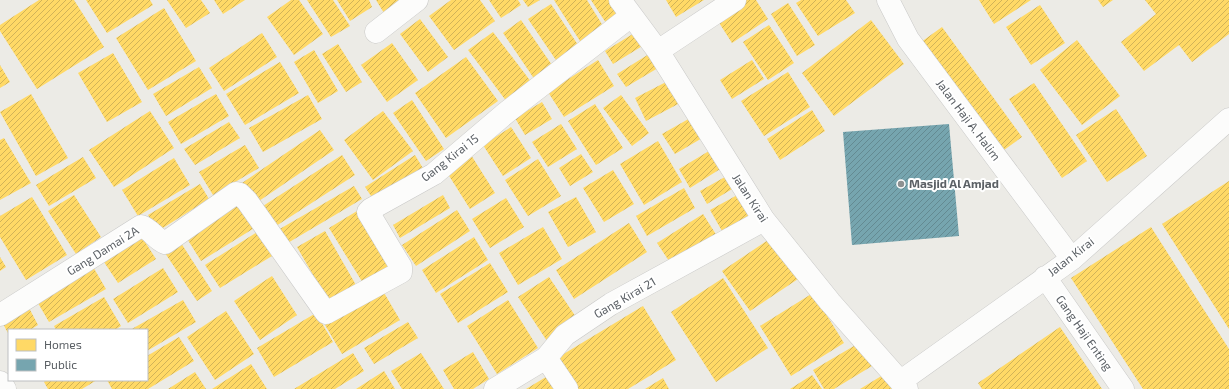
<svg xmlns="http://www.w3.org/2000/svg" width="1229" height="389" font-family="'Exo 2',sans-serif">
<style>
.homes{fill:url(#homes-hatch)}
.public{fill:url(#public-hatch)}
.lines{fill:none;stroke-linecap:round;stroke-linejoin:round}
.minor-casing{stroke:#c8c8c7;stroke-width:23}
.minor{stroke:#fcfcfb;stroke-width:22}
.poi-dot{fill:#8e9192;stroke:#fff;stroke-width:1.5}
.labels{text-anchor:middle;stroke-width:4;stroke-linejoin:round;paint-order:stroke}
.street-label{font-size:12px;fill:#5b6065;stroke:#fff}
.poi-label{font-size:12px;font-weight:bold;fill:#5b6065;stroke:#fff;text-anchor:start}
</style>
<defs>
<pattern id="homes-hatch" width="6" height="6" patternUnits="userSpaceOnUse"><rect width="6" height="6" fill="#ffd966"/><path d="M-1 1l2-2M0 6l6-6M5 7l2-2" fill="none" stroke="#d1b358"/></pattern>
<pattern id="public-hatch" width="6" height="6" patternUnits="userSpaceOnUse"><rect width="6" height="6" fill="#76a5af"/><path d="M-1 1l2-2M0 6l6-6M5 7l2-2" fill="none" stroke="#648a92"/></pattern>
</defs>
<rect width="100%" height="100%" fill="#ecebe6"/>
<!-- homes -->
<path class="homes" d="M39,0H74L104,47L37,89L0,31V25Z
M86,0H150L153,5L107,33Z
M167,0H201L210,13L186,28Z
M214,0H245L223,14Z
M291,0H299L323,34L294,55L267,17Z
M307,0H333L350,26L331,37Z
M337,0H369L372,7L350,21Z
M376,0H398L399,3L384,13Z
M451,0H480L495,21L454,50L429,16Z
M489,0H518L521,5L501,18Z
M523,0H540L528,7Z
M554,0H587L608,34L585,49Z
M591,0H615L623,13L606,23Z
M666,0H704L676,17Z
M743,0H756L768,19L732,43L716,18Z
M801,0H846L855,13L818,36L796,3Z
M979,0H1031L994,24Z
M1098,0H1113L1103,7Z
M1145,0H1229V34L1192,62L1179,45L1144,71L1121,42L1156,14Z
M788,3L815,45L797,56L771,14Z
M551,4L582,51L560,66L528,19Z
M1040,5L1065,43L1031,65L1006,27Z
M164,8L196,61L148,90L116,38Z
M420,19L448,57L428,72L400,34Z
M521,20L554,68L535,80L503,33Z
M871,20L904,64L834,116L802,73Z
M769,25L794,63L768,80L743,42Z
M942,27L1022,137L997,155L917,45Z
M493,32L532,83L507,102L468,50Z
M636,32L644,45L613,64L605,51Z
M262,33L277,57L224,91L209,68Z
M1077,40L1120,96L1082,125L1040,70Z
M392,43L418,80L387,102L361,65Z
M338,44L362,82L346,92L322,54Z
M314,50L338,91L318,103L294,62Z
M113,53L142,102L107,122L78,73Z
M649,54L658,68L626,87L617,74Z
M466,57L498,101L446,138L415,93Z
M598,60L614,86L564,117L548,92Z
M752,60L764,79L732,99L720,80Z
M280,62L299,93L245,125L226,94Z
M0,65L10,82L0,88Z
M199,67L212,88L166,116L153,94Z
M788,72L810,107L764,136L741,101Z
M668,81L680,103L646,121L635,98Z
M1034,83L1087,161L1062,178L1009,99Z
M31,94L68,158L36,176L0,112Z
M216,94L229,116L181,144L168,122Z
M308,95L322,119L263,152L249,128Z
M621,95L649,133L632,146L603,108Z
M412,100L444,149L426,161L393,113Z
M542,102L552,119L525,135L515,118Z
M595,104L623,148L596,165L568,121Z
M1116,109L1147,156L1107,182L1076,135Z
M812,110L825,131L780,160L767,139Z
M150,111L174,148L114,187L89,150Z
M383,111L413,151L373,180L344,140Z
M692,117L704,137L675,154L662,134Z
M229,122L240,138L195,165L184,149Z
M561,124L577,149L548,167L532,142Z
M511,127L531,158L503,176L483,145Z
M320,130L334,150L256,203L242,183Z
M4,138L31,183L0,200V140Z
M658,141L682,182L644,205L620,164Z
M245,145L259,168L213,195L199,172Z
M714,148L725,166L690,188L679,169Z
M581,154L593,172L570,186L559,168Z
M342,155L355,175L276,226L263,206Z
M415,155L424,170L375,202L365,187Z
M471,155L495,193L470,209L446,171Z
M83,157L96,178L49,206L36,185Z
M174,158L190,185L138,216L122,190Z
M538,159L561,196L528,216L505,180Z
M613,170L634,204L604,222L583,188Z
M732,173L739,185L707,204L700,191Z
M1229,181V329L1162,224Z
M200,184L209,199L158,231L148,215Z
M354,186L362,199L286,244L278,230Z
M684,188L695,208L647,236L636,216Z
M741,193L753,214L722,231L710,210Z
M74,195L101,237L76,254L48,211Z
M443,195L450,208L400,238L393,225Z
M32,197L67,255L26,280L0,237V216Z
M576,197L596,232L568,247L548,212Z
M506,198L524,227L490,248L472,219Z
M241,202L256,227L201,261L186,237Z
M362,208L399,269L366,288L329,228Z
M457,210L470,231L416,266L402,245Z
M703,214L717,236L671,264L657,243Z
M629,223L647,252L574,299L556,270Z
M543,227L562,259L518,285L499,253Z
M1151,227L1229,349V389H1143L1071,278Z
M138,231L156,259L118,283L100,256Z
M325,231L360,292L332,308L297,247Z
M257,232L272,256L220,288L205,265Z
M474,237L488,260L436,293L422,270Z
M771,238L798,279L750,311L722,271Z
M181,243L212,291L197,301L165,253Z
M0,257L6,267L0,271Z
M490,263L508,292L458,323L440,294Z
M92,265L106,289L49,322L35,298Z
M163,268L178,292L128,323L113,299Z
M272,276L297,315L260,340L234,301Z
M549,277L578,320L547,341L518,297Z
M723,278L768,348L716,382L671,312Z
M383,291L400,320L342,354L325,325Z
M813,293L844,343L791,376L760,326Z
M104,297L121,326L115,330H56L54,326Z
M183,300L196,322L147,351V330H130Z
M508,300L538,348L497,374L467,326Z
M28,306L38,325L30,330H9V335L2,322Z
M643,306L676,360L628,389H576L557,358Z
M226,311L254,354L215,380L187,337Z
M316,313L333,342L274,377L257,348Z
M408,322L418,338L374,364L364,348Z
M1060,327L1102,389H982L978,383Z
M179,337L194,361L148,389H112L107,380H147V356Z
M859,343L872,366L834,389H824L813,370Z
M473,352L489,379L473,389H454L443,370Z
M353,353L364,371L335,389H294Z
M421,353L444,389H402L391,371Z
M251,364L267,389H212Z
M384,371L395,389H356Z
M195,372L206,389H168Z
M551,374L560,389H526Z
M812,375L822,389H790Z
M883,375L892,389H860Z
M663,378L669,389H645Z
M47,380H97L82,389H48L44,382Z"/>
<!-- public -->
<path class="public" d="M949,124L959,236L852,245L843,132Z"/>
<g class="lines">
<defs>
<path id="minor" d="M620,0L658,51L764,220L830,302L907,389
M888,0L908,39L1072,259
M376,32L417,0
M658,51L735,0
M1045,277L1123,389
M0,315L141,226C151,229 155,239 165,243L236,193L240,194L247,201L326,313L401,272V267L368,212L371,209L434,174L507,112L631,16
M546,358L567,389
M901,381L1072,259L1229,119
M0,382L5,389
M495,389L546,358L565,335L611,304L764,220"/>
</defs>
<!-- minor casing -->
<use href="#minor" class="minor-casing"/>
<!-- minor -->
<use href="#minor" class="minor"/>
</g>
<!-- markers -->
<circle class="poi-dot" cx="901" cy="184" r="4"/>
<g class="labels">
<!-- street labels -->
<g class="street-label">
<text transform="translate(968 120) rotate(53)" y="4">Jalan Haji A. Halim</text>
<text transform="translate(450 158) rotate(-38)" y="4">Gang Kirai 15</text>
<text transform="translate(750 198) rotate(57)" y="4">Jalan Kirai</text>
<text transform="translate(103 251) rotate(-32)" y="4">Gang Damai 2A</text>
<text transform="translate(1071 257) rotate(-38)" y="4">Jalan Kirai</text>
<text transform="translate(625 298) rotate(-30)" y="4">Gang Kirai 21</text>
<text transform="translate(1084 333) rotate(55)" y="4">Gang Haji Enting</text>
</g>
<!-- poi labels -->
<g class="poi-label">
<text x="909" y="188">Masjid Al Amjad</text>
</g>
</g>
<!-- legend -->
<rect x="8" y="329" width="140" height="52" fill="#ffffff" stroke="#bdbfc1"/>
<rect x="16" y="339" width="20" height="12" fill="#ffd966" stroke="#bdbfc1"/>
<text x="44" y="349" font-size="12" fill="#5b6065">Homes</text>
<rect x="16" y="359" width="20" height="12" fill="#76a5af" stroke="#bdbfc1"/>
<text x="44" y="369" font-size="12" fill="#5b6065">Public</text>
</svg>
